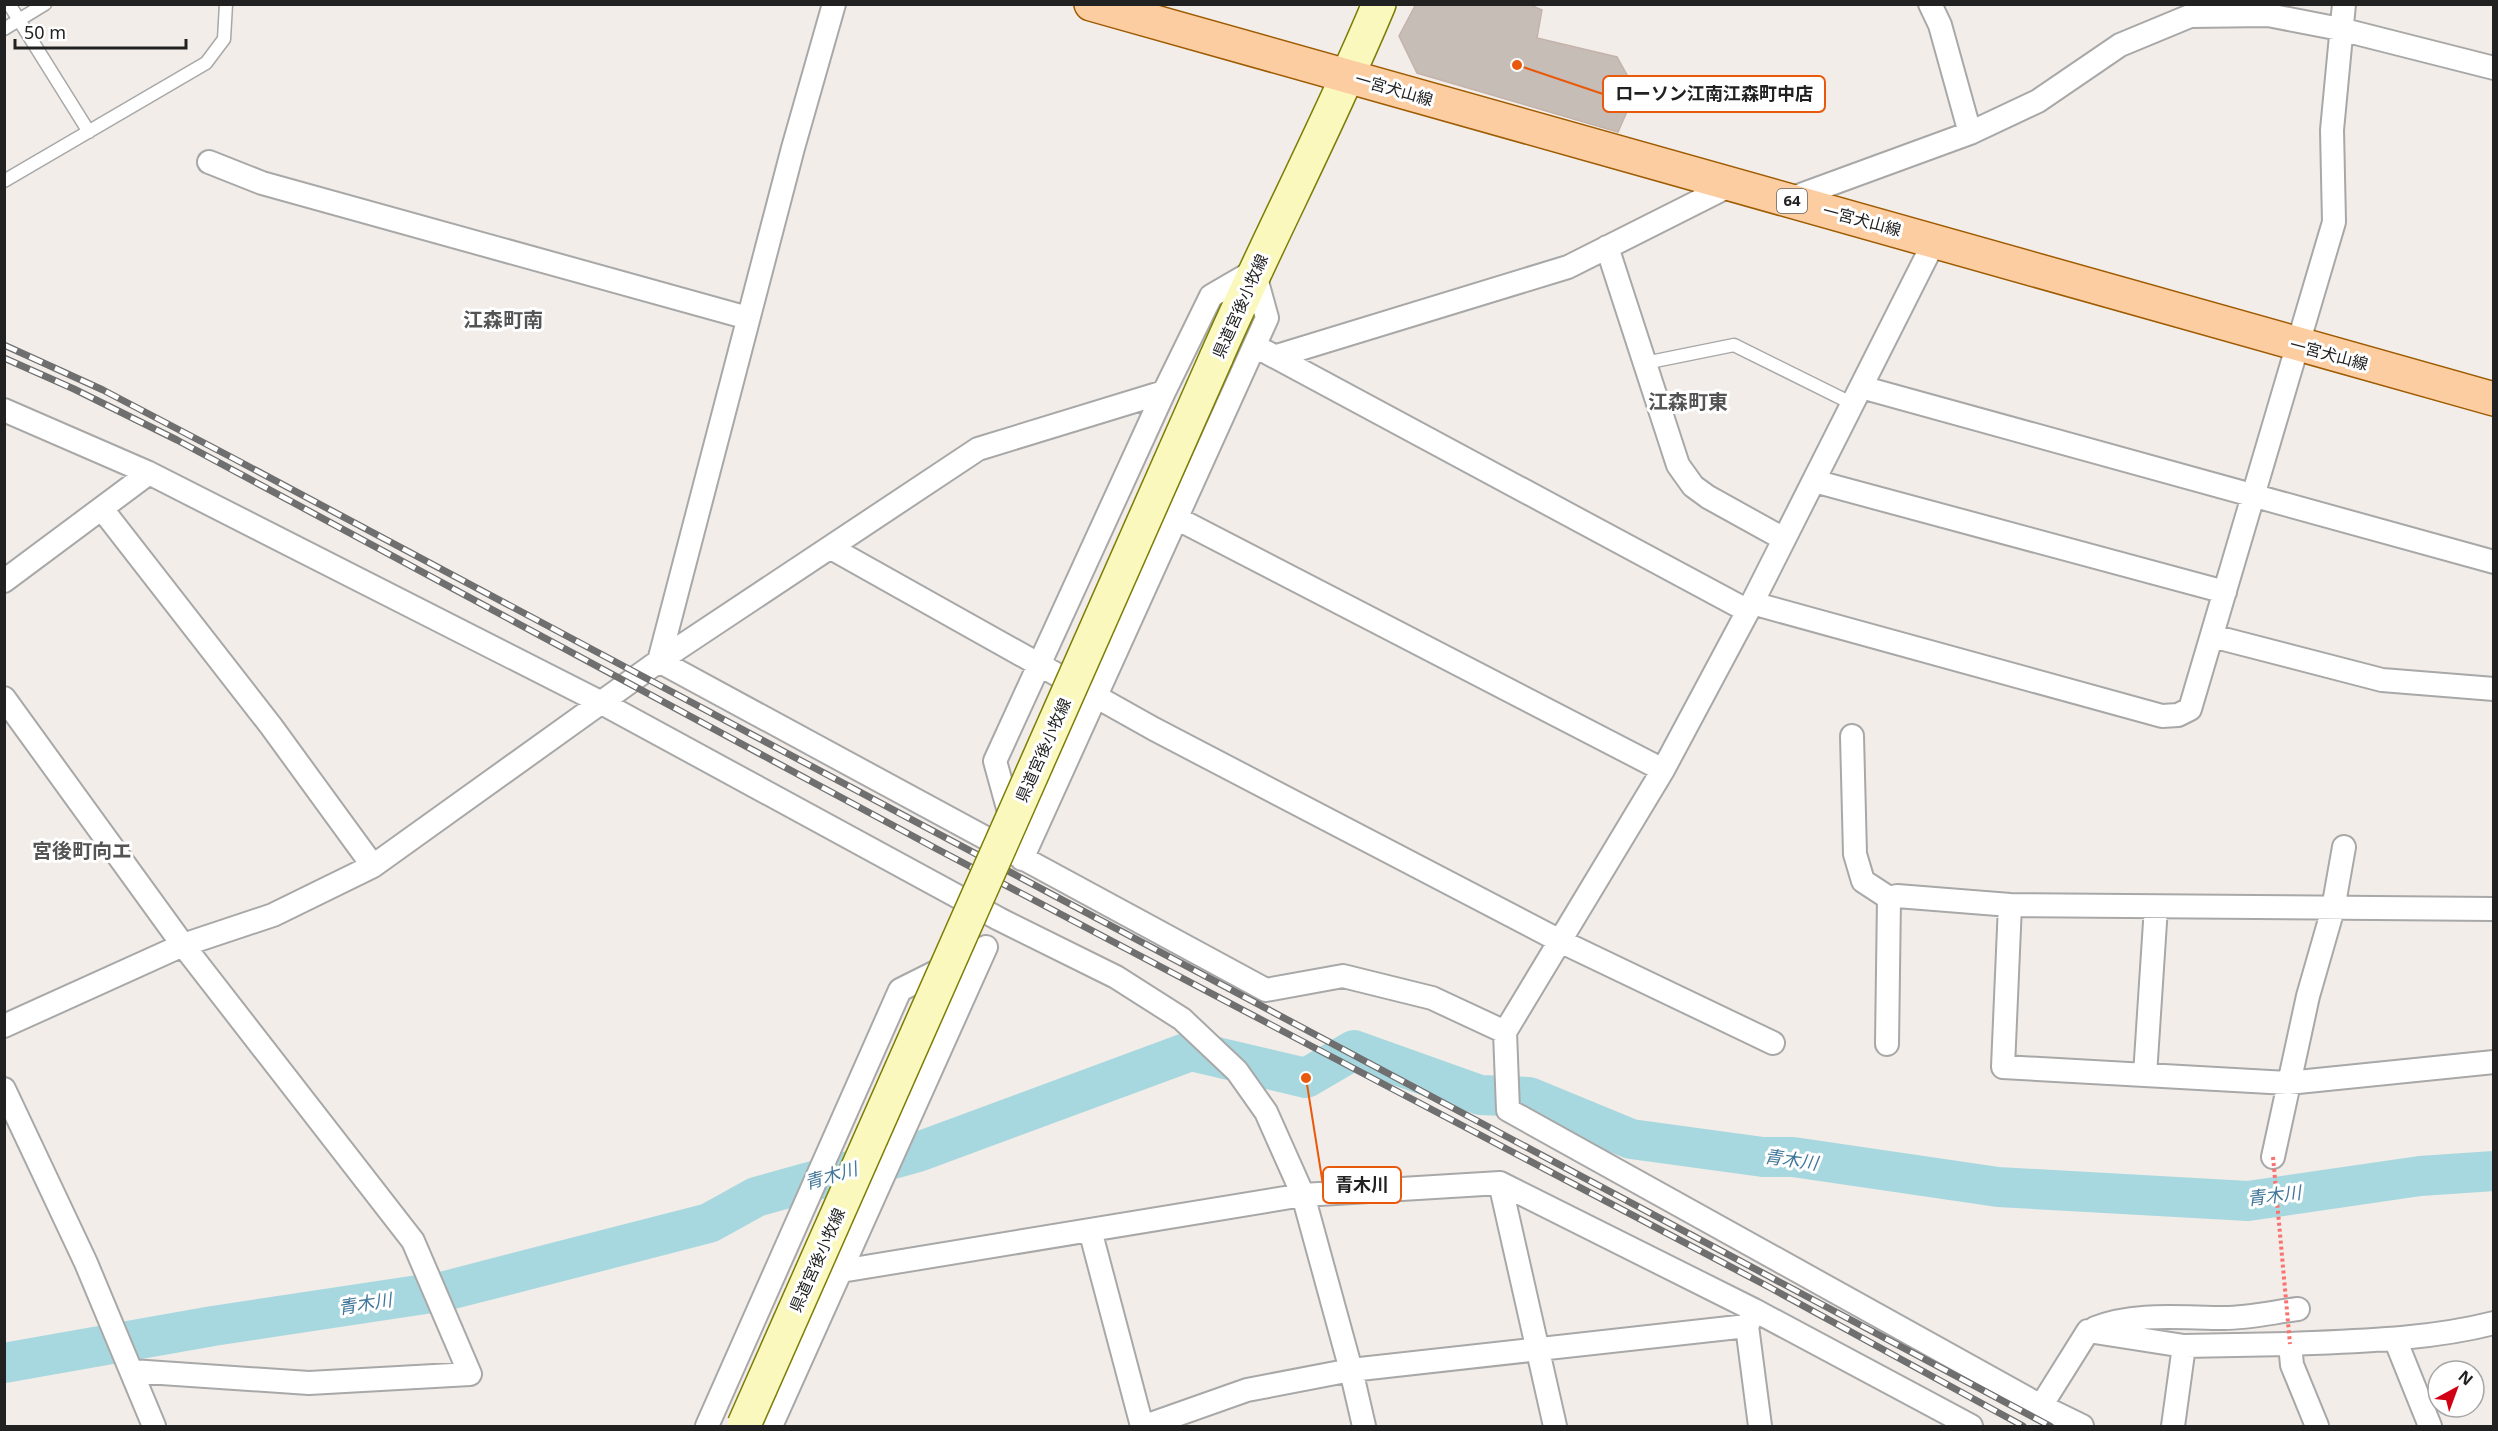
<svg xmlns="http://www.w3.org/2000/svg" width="2498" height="1431" font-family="'Noto Sans','Noto Sans JP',sans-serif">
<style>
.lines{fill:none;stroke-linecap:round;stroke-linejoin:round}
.river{stroke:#a8d8df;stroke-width:40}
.building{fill:#c7bdb7;stroke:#c4b3aa;stroke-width:1.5}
.lane-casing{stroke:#a8a8a8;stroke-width:15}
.street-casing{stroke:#a8a8a8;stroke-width:26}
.secondary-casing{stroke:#7b7d04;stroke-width:36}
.primary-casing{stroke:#9e5b00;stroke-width:36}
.lane{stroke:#fff;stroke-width:12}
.street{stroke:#fff;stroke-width:22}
.secondary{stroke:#faf8bd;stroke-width:33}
.primary{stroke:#fdcda2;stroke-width:33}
.rail-casing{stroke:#6f6f6f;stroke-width:7}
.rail{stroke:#fff;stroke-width:4.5;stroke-dasharray:14;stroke-linecap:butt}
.secondary-bridge-casing{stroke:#7b7d04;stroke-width:36;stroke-linecap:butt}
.path-bridge{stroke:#fb716f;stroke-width:4;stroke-dasharray:3 3;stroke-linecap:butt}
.secondary-bridge{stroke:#faf8bd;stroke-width:33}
.labels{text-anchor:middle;stroke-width:6;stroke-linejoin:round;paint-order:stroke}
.shield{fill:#fff;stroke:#646464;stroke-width:1.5}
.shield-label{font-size:15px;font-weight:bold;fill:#212121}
.street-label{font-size:16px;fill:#212121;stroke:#fff}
.water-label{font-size:18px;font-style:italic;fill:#42779b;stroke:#fff}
.quarter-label{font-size:20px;font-weight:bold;fill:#545454;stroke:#fff}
.leader{fill:none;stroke:#e8590c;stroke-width:2}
.callout-dot{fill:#e8590c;stroke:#fff;stroke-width:2}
.callout{fill:#fff;stroke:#e8590c;stroke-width:2}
.callout-label{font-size:18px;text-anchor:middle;font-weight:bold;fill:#212121}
</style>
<rect width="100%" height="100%" fill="#f2ede8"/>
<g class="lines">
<!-- river -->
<path class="river" d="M4,1363L213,1326L445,1291L709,1223L756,1197L918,1152L1191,1051L1306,1078L1354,1050L1480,1095L1529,1097L1631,1139L1763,1157H1793L1998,1187L2248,1201L2420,1176L2494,1171"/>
</g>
<!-- building -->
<path class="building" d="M1416,4H1528L1542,10L1537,38L1617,57L1636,91L1618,132L1417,73L1399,36Z"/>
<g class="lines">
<defs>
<path id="lane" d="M9,4L89,132
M4,29L45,4
M4,181L206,63L224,39L226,4
M1645,363L1734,345L1853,404"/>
<path id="street" d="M1930,4L1940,25L1970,133
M209,162L262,183L748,318
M1787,200L1970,133L2038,101L2120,45L2190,16L2268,15L2340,29L2494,68
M1607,247L1678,465L1693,486L1708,497L1784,539
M1254,271L1267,318L1022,859L995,761L1164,392L1211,296Z
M1255,346L1748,611
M1277,356L1568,267L1731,185
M1861,387L2494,562
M4,410L149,473L602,703L999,919L1116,977L1182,1019L1237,1071L1266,1112L1303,1195L1351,1370L1364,1426
M1814,481L2225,592
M102,509L271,726L373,866
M1178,519L1663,770
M831,548L1154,729L1562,942L1773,1043
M4,581L149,473
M1752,603L2162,716L2178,715L2190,709L2334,222L2332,130L2344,4
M2212,636L2382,680L2494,689
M659,661L1266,990L1343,976L1432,998L1505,1032L1663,770L1748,611L1935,240
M659,661L793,148L834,4
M4,698L183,945L413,1241L470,1374L309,1383L132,1371
M1852,736L1855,854L1863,881L1889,898
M2494,909L2010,905L2003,1067L2288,1083L2494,1062
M4,1026L183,945L273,915L373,866L659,661L978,449L1164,392
M1505,1032L1508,1110L2041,1406
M1887,1044L1889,898L1897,896L2010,905
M2145,1075L2156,907
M4,1089L86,1263L154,1426
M2273,1157L2308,996L2333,909L2344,847
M1500,1183L1555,1426
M1090,1230L1142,1426
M841,1271L1303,1195L1500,1183L1754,1310L1971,1426
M1753,1314L1747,1326L1760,1426
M2095,1328C2136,1312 2182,1318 2224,1318C2249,1318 2274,1312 2298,1309
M2395,1339L2430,1426
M707,1426L900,990L986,947L771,1426
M1145,1426L1247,1390L1351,1370L1747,1326
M2082,1426L2041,1406L2088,1331L2184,1346L2290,1344
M2173,1426L2184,1346
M2317,1426L2292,1365L2290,1344C2358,1341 2427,1340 2494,1323"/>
<path id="secondary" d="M1216,358C1268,239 1329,124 1379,4"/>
<path id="primary" d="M1091,4L2494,399"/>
</defs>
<!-- lane casing -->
<use href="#lane" class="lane-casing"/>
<!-- street casing -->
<use href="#street" class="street-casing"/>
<!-- secondary casing -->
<use href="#secondary" class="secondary-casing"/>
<!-- primary casing -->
<use href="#primary" class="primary-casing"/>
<!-- lane -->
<use href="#lane" class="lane"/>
<!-- street -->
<use href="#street" class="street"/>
<!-- secondary -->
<use href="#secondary" class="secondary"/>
<!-- primary -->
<use href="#primary" class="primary"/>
<defs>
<path id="rail" d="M4,345L103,390L229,456L2050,1426
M4,358L74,389L177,440L935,848L1769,1287L2023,1426"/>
</defs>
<!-- rail casing -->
<use href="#rail" class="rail-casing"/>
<!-- rail -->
<use href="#rail" class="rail"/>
<defs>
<path id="secondary-bridge" d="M744,1425L1216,358"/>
</defs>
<!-- secondary-bridge casing -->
<use href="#secondary-bridge" class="secondary-bridge-casing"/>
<!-- path-bridge -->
<path class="path-bridge" d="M2273,1157L2290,1344"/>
<!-- secondary-bridge -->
<use href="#secondary-bridge" class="secondary-bridge"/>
</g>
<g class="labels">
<!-- shield labels -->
<rect class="shield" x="1777" y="189" width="30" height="24" rx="4.5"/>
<g class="shield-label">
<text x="1792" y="206">64</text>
</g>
<!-- street labels -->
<g class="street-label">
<text transform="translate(1394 89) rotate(16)" y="6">一宮犬山線</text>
<text transform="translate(1862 220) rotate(15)" y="6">一宮犬山線</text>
<text transform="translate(1240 306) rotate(-66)" y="6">県道宮後小牧線</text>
<text transform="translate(2329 354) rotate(15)" y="6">一宮犬山線</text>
<text transform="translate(1043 750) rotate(-66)" y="6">県道宮後小牧線</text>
<text transform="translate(817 1260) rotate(-66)" y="6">県道宮後小牧線</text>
</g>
<!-- water labels -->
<g class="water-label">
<text transform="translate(1791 1160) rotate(8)" y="6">青木川</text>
<text transform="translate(831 1176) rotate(-16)" y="6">青木川</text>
<text transform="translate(2274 1196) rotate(-7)" y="6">青木川</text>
<text transform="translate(365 1304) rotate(-9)" y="6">青木川</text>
</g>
<!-- quarter labels -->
<g class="quarter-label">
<text x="503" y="327">江森町南</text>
<text x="1688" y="409">江森町東</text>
<text x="82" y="858">宮後町向エ</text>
</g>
</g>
<!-- callouts -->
<path class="leader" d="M1517 65L1603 94M1306 1078L1323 1185"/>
<g class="callout-dot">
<circle cx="1517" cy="65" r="6"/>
<circle cx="1306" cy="1078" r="6"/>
</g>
<g class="callout">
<rect x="1603" y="76" width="222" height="36" rx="6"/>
<rect x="1323" y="1167" width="78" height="36" rx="6"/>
</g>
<g class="callout-label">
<text x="1714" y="100">ローソン江南江森町中店</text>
<text x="1362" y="1191">青木川</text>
</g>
<!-- border -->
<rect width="2498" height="1431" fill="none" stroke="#212121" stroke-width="12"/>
<!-- north arrow -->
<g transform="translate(2456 1389) rotate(41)"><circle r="28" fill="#ffffff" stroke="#a6a6a6" stroke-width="1.5"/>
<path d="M0-4.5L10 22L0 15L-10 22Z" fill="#d20014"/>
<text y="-9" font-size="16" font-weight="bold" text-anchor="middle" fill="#212121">N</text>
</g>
<!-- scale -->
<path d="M15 39v9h171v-9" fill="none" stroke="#212121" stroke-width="3"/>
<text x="24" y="39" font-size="18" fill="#212121" stroke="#ffffff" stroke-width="4.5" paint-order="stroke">50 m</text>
</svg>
